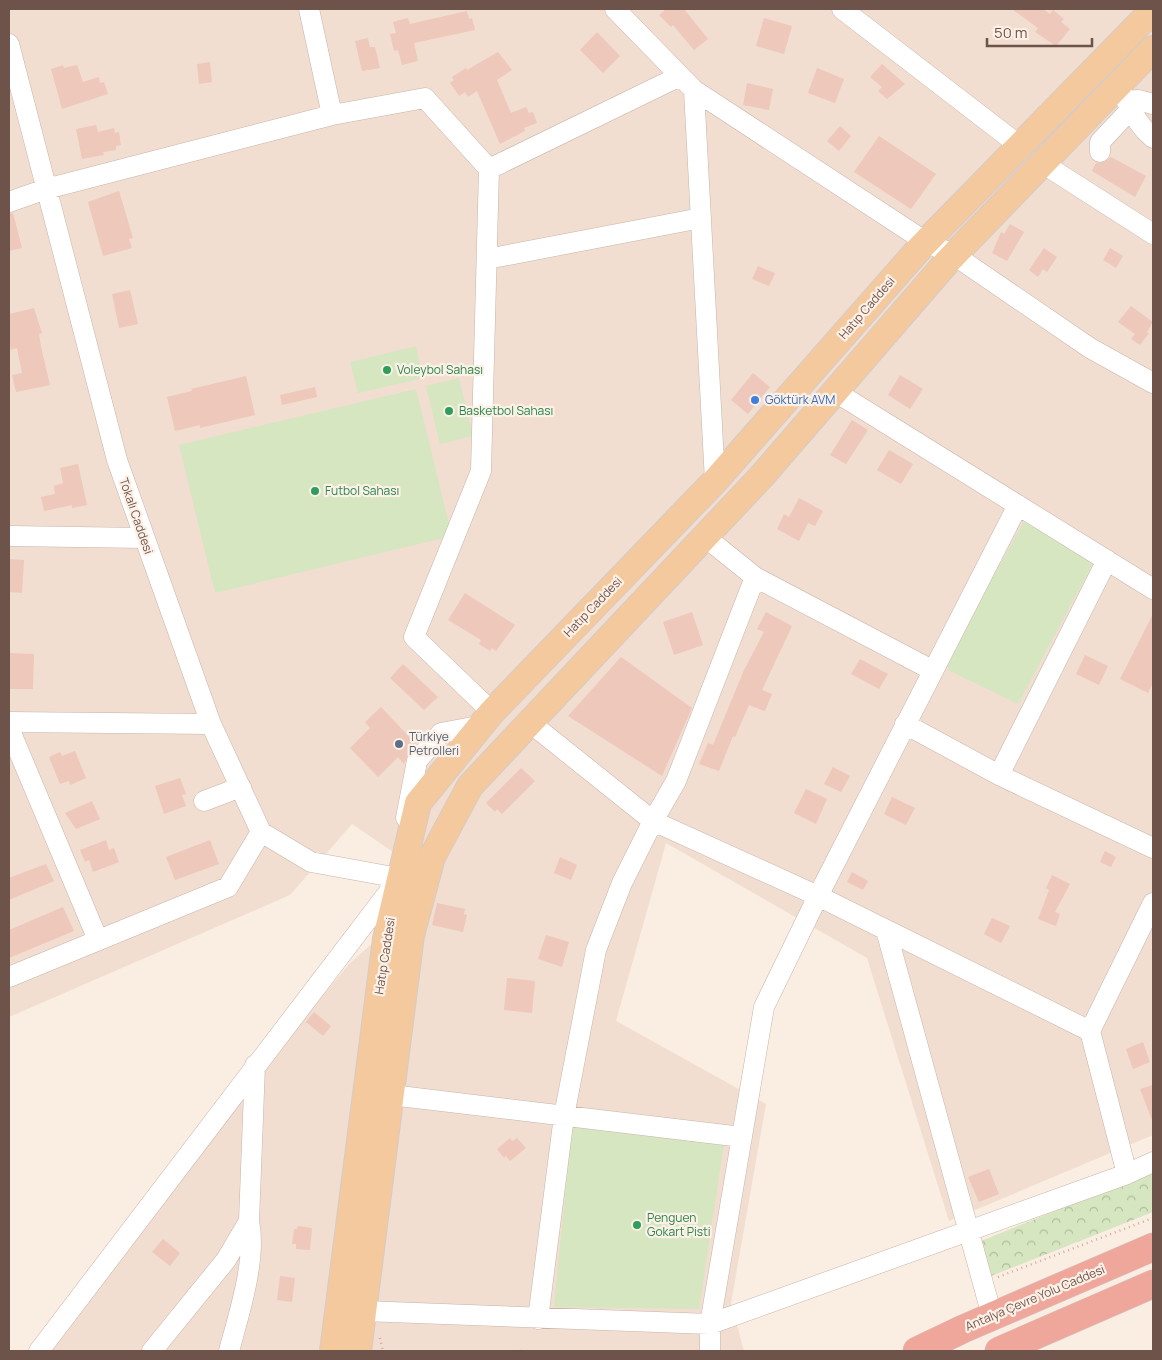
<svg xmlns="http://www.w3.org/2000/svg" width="1162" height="1360" font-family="Manrope,sans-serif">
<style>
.residential{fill:#f1ded0}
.forest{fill:url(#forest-crowns)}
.park{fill:#d5e6c1}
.building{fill:#edc8bb}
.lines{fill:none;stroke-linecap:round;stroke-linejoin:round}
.minor-casing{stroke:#c9b4a9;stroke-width:21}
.major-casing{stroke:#d4cbc9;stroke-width:28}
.highway-casing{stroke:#d4cbc9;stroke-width:29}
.path{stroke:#d1ac9f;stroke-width:2.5;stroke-dasharray:1 4;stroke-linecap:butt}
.minor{stroke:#fff;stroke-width:20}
.major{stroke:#f4c99e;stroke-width:26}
.highway{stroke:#efa79c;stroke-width:28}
.leisure-dot{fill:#2e9e5b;stroke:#fdf1e7;stroke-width:2}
.shop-dot{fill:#3f7fe0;stroke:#fdf1e7;stroke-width:2}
.service-dot{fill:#5c6f8a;stroke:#fdf1e7;stroke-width:2}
.labels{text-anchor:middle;stroke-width:4.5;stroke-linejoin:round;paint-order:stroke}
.street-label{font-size:12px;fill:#6e534a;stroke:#fdf1e7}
.leisure-label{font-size:12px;fill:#27864d;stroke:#fdf1e7;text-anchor:start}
.shop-label{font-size:12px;fill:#366cbe;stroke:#fdf1e7;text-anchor:start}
.service-label{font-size:12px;fill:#4e5e75;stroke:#fdf1e7;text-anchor:start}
</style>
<defs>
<pattern id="forest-crowns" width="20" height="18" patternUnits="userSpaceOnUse" patternTransform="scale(1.25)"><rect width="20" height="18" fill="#d5e6c1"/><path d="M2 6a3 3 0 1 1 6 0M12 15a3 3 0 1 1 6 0" fill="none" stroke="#b1bd9f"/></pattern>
</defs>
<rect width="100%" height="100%" fill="#faede1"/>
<!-- residential -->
<path class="residential" d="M9,9H1153V1135L949,1221L867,958L666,843L616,1021L766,1104L731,1303L744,1351H28L350,963L440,884L352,824L290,895L9,1017Z"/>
<!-- forest -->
<path class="forest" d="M1153,1171V1212L986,1278L976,1243Z"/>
<!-- park -->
<path class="park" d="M416,346L423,378L358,393L350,362Z
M459,378L473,436L440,444L426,386Z
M416,389L452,536L215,593L179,445Z
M1035,522L1087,556L1092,565L1018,704L948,670L946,662L1023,523Z
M572,1126L724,1144L699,1309L554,1307Z"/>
<!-- building -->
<path class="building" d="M666,9H684L708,39L694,50L673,25L671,27L659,15Z
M1012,9H1043L1050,14L1053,10L1064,19L1061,22L1070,29L1056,46L1035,32L1038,28Z
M467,11L469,19L472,18L475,30L414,43L418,61L402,65L398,50L394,51L390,34L396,33L393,22L408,18L410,24Z
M764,18L792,26L784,54L756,46Z
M597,32L620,56L603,73L580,50Z
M368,38L370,47H375L380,68L362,71L355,41Z
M498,52L512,70L497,80L511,113L526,107L529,113L533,112L537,123L524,128L525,131L500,144L477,91L468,97L465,92L459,96L450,83L454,80L452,77L466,68L467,70Z
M210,62L212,82L199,84L197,64Z
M882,64L905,84L887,99L878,91L882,87L870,77Z
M63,65L64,68L77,65L83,82L99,77L100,83L104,82L108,94L62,109L51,69Z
M817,68L844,79L835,103L808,93Z
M747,83L773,89L769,110L743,105Z
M96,125L98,132L114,128L115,133L119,132L121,145L116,146V150L103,152L104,155L82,159L76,129Z
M840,126L851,136L839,151L827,141Z
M879,136L936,174L911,209L854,172Z
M1111,157L1146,176L1135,197L1092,171L1096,163L1105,162Z
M119,191L133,238L129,239L132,248L103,256L88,202Z
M13,213L22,248L9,251V214Z
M1010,224L1024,232L1007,261L992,253L1001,232L1004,234Z
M1044,248L1057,257L1047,272L1043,269L1038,277L1029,270Z
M1110,248L1123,256L1116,268L1103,260Z
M758,266L775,273L769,286L752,279Z
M130,290L138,324L119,328L112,294Z
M1131,306L1153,322L1147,332L1149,333L1140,345L1131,339L1135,334L1118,322Z
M34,308L42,333L39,334L41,347L50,385L16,392L12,375L22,373L17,348L11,350L9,342V314Z
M753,373L770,387L748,414L731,400Z
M900,375L923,389L910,409L888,395Z
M246,376L255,415L200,428V425L175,431L167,397L192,391L191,389Z
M315,387L317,397L282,405L280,395Z
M852,420L868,430L846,464L830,455Z
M889,450L913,464L901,484L877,470Z
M78,464L87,505L72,508V505L44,511L41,497L55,494L54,486L63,483L60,468Z
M799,498L823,511L815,526L808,523L799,541L777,529L784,514L789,517Z
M9,559L24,560L22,593L9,592Z
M465,593L515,625L496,651L492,648L490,651L479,644L481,640L448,620Z
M692,612L703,645L674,655L663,622Z
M766,612L792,626L762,690L772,694L765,711L749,705L735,737L733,736L719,771L699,764L708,743L713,745L744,670L764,632L757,629Z
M1153,614V683L1148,693L1120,679Z
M10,653L34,654L33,689H9Z
M1085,655L1108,666L1099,685L1076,674Z
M621,657L692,708L662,776L568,716Z
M860,659L888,674L879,689L851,674Z
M403,664L438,697L424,710L390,678Z
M381,707L416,744L408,754L404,764L398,757L378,777L350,748L370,728L365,722Z
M75,751L86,778L70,785L69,781L60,784L49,757L60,752L62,756Z
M833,767L850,776L841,792L824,784Z
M521,768L535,781L502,814L497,809L495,812L486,803Z
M180,778L186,794L182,795L186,806L164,814L155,786Z
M806,789L827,799L816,824L794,813Z
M892,797L915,808L906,825L884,814Z
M92,801L100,819L76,829L65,813Z
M106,840L109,850L114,848L119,862L93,872L89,860L85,862L80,850Z
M210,840L219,864L175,880L166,857Z
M1105,851L1116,857L1111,867L1100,862Z
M560,857L577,865L571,880L554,873Z
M46,864L54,881L9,900V878Z
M852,872L868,881L863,890L847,882Z
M1052,875L1070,884L1055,912L1060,914L1056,926L1038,919L1049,890L1046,888Z
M437,903L465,909L464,914L467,915L463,932L432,925Z
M63,907L74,931L9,958V930Z
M992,918L1010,926L1001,943L984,934Z
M546,935L569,942L562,967L538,959Z
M507,978L535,981L532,1013L504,1010Z
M314,1012L331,1026L323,1036L306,1022Z
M1143,1042L1150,1062L1133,1069L1126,1049Z
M1153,1085V1120H1152L1140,1089Z
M510,1138L512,1141L517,1138L526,1148L510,1161L506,1156L504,1158L497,1149Z
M989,1169L999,1194L979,1202L968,1177Z
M298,1226L312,1228L310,1250L296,1249V1244H292L294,1229H297Z
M163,1239L180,1253L170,1266L152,1252Z
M280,1276L295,1278L292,1302L277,1300Z"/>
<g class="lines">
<defs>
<path id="minor" d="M309,9L332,115
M615,9L694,90L926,242L954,255L1090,348L1153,383
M842,9L1020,146
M9,44L117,460L211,724L261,832L311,862L399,878
M1117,86C1132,106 1133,121 1153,138
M694,90L715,481
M1128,101L1138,100L1153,104
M1100,152V142L1130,110
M1042,163L1153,234
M489,169L680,76
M9,202L46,189L332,115L425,98L489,169L481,471L414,637L492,712
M487,259L701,218
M834,391L1153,589
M9,536L144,538
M704,536L755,577L932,670
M528,721L653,821L818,896L1018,505
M9,722L211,724
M905,724L999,775L1153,848
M9,728L98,940
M999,775L1107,560
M204,801L241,787
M406,818L417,761L441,733L478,726
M886,930L992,1316
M9,977L228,887L261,832
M391,1095L742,1137
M1127,1174L1090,1031L1153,903
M363,1311L710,1324L1127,1174L1153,1162
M538,1319L564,1116L596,950L622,883L653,821L676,781L755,577
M39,1351L397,881
M152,1351L226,1260L249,1221
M229,1351C239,1314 257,1258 249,1221L255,1065
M710,1351V1324L764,1007L818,896L1090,1031"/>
<path id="major" d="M333,1351L386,939L418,803L492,712L715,481L920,248L1153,10
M358,1351L411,935L432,857L470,786L761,477L947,262L1153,49"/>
<path id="highway" d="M917,1351L963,1329L1153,1247
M999,1351L1153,1284"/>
</defs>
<!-- minor casing -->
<use href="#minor" class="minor-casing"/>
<!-- major casing -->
<use href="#major" class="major-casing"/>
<!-- highway casing -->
<use href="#highway" class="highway-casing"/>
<!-- path -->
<path class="path" d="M998,1277L1153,1218
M380,1338L383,1351
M520,1351L522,1350"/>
<!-- minor -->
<use href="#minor" class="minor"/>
<!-- major -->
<use href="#major" class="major"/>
<!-- highway -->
<use href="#highway" class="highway"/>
</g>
<!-- markers -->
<g class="leisure-dot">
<circle cx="387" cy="370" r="5"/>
<circle cx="449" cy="411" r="5"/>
<circle cx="315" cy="491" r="5"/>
<circle cx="637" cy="1225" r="5"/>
</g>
<circle class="shop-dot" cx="755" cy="400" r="5"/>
<circle class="service-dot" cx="399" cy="744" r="5"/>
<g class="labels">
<!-- street labels -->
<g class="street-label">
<text transform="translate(867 308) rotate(-49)" y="4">Hatıp Caddesi</text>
<text transform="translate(136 516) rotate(71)" y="4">Tokalı Caddesi</text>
<text transform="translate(593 607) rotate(-46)" y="4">Hatıp Caddesi</text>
<text transform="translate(385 956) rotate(-81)" y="4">Hatıp Caddesi</text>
<text transform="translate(1035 1298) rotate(-23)" y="4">Antalya Çevre Yolu Caddesi</text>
</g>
<!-- leisure labels -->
<g class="leisure-label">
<text x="397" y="374">Voleybol Sahası</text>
<text x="459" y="415">Basketbol Sahası</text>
<text x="325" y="495">Futbol Sahası</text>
<text x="647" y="1222">Penguen<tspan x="647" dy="14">Gokart Pisti</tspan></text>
</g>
<!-- shop labels -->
<g class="shop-label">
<text x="765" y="404">Göktürk AVM</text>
</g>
<!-- service labels -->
<g class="service-label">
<text x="409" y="741">Türkiye<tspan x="409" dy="14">Petrolleri</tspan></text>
</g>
</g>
<!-- border -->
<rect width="1162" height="1360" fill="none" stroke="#6e534a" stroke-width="20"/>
<!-- scale -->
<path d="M987 38v8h105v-8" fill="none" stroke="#6e534a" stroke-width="2.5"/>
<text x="994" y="38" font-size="15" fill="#6e534a" stroke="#fdf1e7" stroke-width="4" paint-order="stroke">50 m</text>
</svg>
